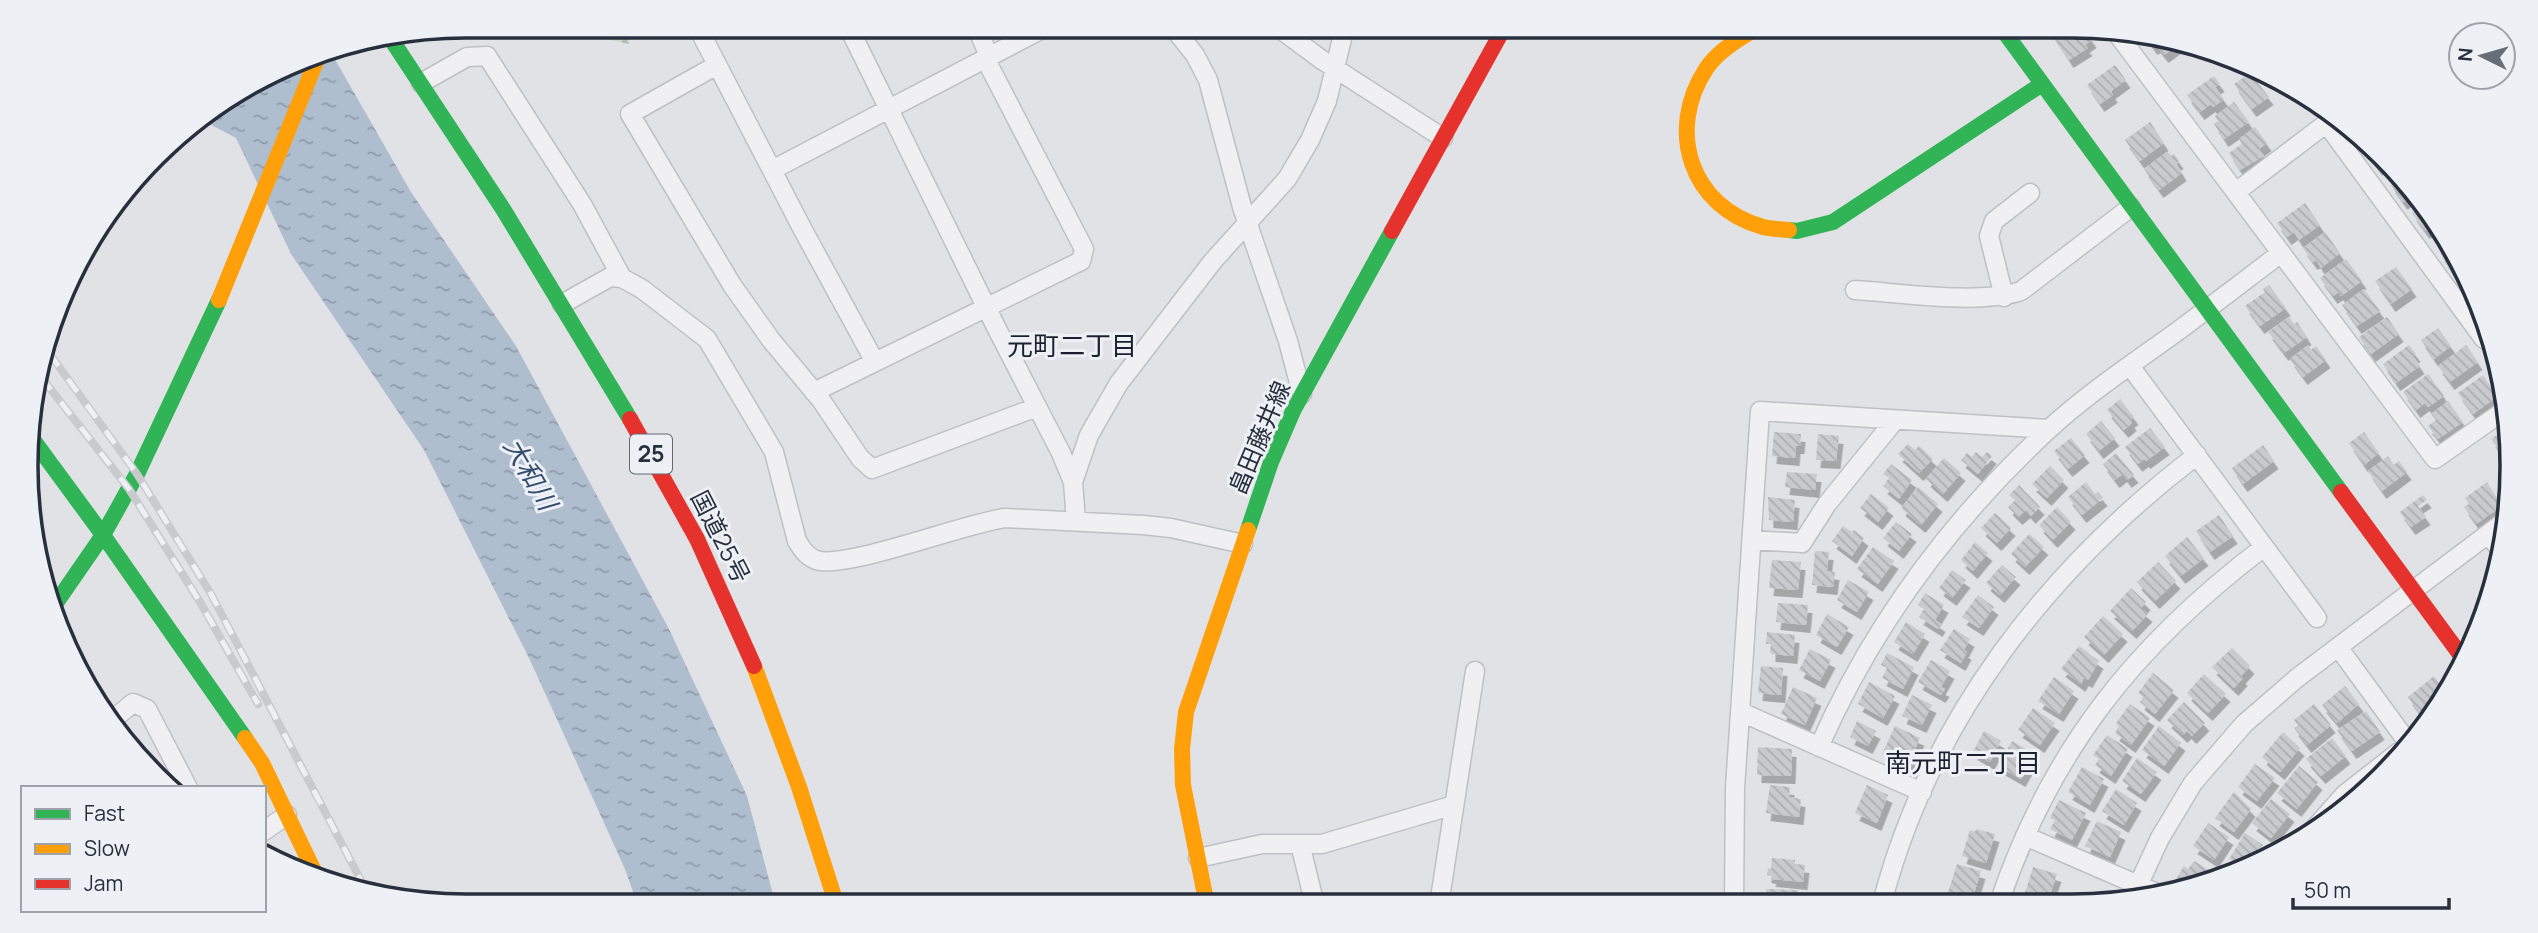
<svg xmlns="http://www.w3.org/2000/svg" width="2538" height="933" font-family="Manrope,'Noto Sans JP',sans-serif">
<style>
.forest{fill:url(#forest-firs)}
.water{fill:url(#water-ripples)}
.building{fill:url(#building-back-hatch);filter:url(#shadow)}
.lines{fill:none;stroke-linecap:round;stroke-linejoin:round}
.street-casing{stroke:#bec0c3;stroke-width:21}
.street{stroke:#f0f0f2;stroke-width:18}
.fast{stroke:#30b455;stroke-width:16}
.slow{stroke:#ff9f0a;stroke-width:16}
.jam{stroke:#e5322d;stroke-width:16}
.rail-casing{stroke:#c9cacd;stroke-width:8}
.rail{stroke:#edf0f5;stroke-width:5;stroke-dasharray:16;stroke-linecap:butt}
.labels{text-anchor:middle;stroke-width:6;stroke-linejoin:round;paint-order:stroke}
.shield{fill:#edf0f5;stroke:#636974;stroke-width:2}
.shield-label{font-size:23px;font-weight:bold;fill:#282f3d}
.street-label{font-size:24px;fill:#282f3d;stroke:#edf0f5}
.neighbourhood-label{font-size:26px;fill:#1a202e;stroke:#edf0f5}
.water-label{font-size:26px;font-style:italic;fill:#334d70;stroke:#edf0f5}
.rim{fill:none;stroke:#282f3d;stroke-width:3.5}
</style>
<defs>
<pattern id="forest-firs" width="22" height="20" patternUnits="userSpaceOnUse" patternTransform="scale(1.75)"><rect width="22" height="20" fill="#d0d9d0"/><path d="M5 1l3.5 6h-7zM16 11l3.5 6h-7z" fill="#b3bbb4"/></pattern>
<pattern id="water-ripples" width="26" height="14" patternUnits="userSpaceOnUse" patternTransform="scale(1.75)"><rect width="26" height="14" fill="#afbecf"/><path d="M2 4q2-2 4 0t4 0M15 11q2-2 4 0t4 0" fill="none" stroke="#8e9ba9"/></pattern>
<pattern id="building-back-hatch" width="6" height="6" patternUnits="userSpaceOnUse" patternTransform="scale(1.75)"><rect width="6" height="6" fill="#c8cacd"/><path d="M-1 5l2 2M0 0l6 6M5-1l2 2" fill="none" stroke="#acaeb1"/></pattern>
<filter id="shadow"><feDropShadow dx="4.5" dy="8" stdDeviation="0" flood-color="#0004"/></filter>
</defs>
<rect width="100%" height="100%" fill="#e0e2e5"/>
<!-- forest -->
<path class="forest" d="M543,26H631L629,44Z"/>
<!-- water -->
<path class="water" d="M329,49L411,192L516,346L669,629L747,796L776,906H638L625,869L530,660L424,450L291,254L236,138L202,120Z"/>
<!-- building -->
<path class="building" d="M2047,26L2084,28L2092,40L2085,45L2088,48L2069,60Z
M2145,36L2183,41L2164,55L2156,45L2153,47Z
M2115,65L2126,80L2111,91L2113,95L2100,104L2087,85Z
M2250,73L2269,97L2252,109L2234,84Z
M2214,76L2220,84L2215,87L2224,99L2213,107L2211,104L2200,112L2187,95Z
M2234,102L2249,122L2224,139L2214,124L2218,121L2215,116Z
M2150,122L2164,143L2140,161L2125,140Z
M2255,127L2267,143L2259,149L2264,156L2240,170L2229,153L2242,144L2239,139Z
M2167,152L2171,156L2174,154L2179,161L2176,163L2182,173L2159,190L2144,169Z
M2372,154L2381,165L2378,168L2369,156Z
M2396,181L2409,197L2403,202L2391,185Z
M2305,203L2320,225L2299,240L2294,232L2287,237L2277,223Z
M2419,208L2437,229L2434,232L2431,228L2425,231L2412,213Z
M2325,232L2340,253L2321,268L2316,260L2313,262L2303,248Z
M2443,235L2453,247L2458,261L2449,267L2440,253L2446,250L2438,239Z
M2346,259L2362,281L2341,296L2339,292L2333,296L2320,278Z
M2396,267L2412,289L2391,304L2375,281Z
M2460,268L2466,284L2462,286L2453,273Z
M2269,285L2286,308L2260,326L2245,306L2265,292L2263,289Z
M2364,289L2380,311L2357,326L2342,305Z
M2289,317L2294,324L2297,322L2307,337L2284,353L2268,332Z
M2387,317L2399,334L2371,354L2359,337Z
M2438,328L2451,346L2434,359L2421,340Z
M2308,345L2311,350L2316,346L2326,360L2303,377L2290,359Z
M2409,345L2416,354L2413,356L2420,366L2396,383L2383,364Z
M2466,345L2478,362L2450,382L2438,366Z
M2428,374L2444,396L2428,407L2425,403L2416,410L2403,392Z
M2483,375L2497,397L2473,414L2458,393Z
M2120,399L2134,417L2130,420L2132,423L2124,430L2107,410Z
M2448,401L2463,422L2438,439L2428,426L2436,420L2431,414Z
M2101,421L2115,438L2099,451L2086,434Z
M2150,428L2165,447L2146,461L2144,459L2138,464L2125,447Z
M2507,428L2506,441L2505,458L2491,439Z
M1774,432L1801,434L1800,446H1796L1795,458L1772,456Z
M2364,432L2379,453L2364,465L2349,443Z
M1818,434L1839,436L1836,461L1816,460Z
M2071,438L2085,455L2068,469L2054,451Z
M1908,444L1915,450L1919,446L1933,459L1919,473L1898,454Z
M2263,445L2274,461L2243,484L2232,468Z
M1976,452L1982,457L1987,452L1992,456L1978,474L1961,460L1967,453L1972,457Z
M2116,453L2134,475L2127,480L2123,474L2115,480L2103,464Z
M2388,456L2394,465L2399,461L2407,472L2382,491L2368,471Z
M1944,458L1961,473L1943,494L1926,479Z
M1891,464L1912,480L1899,499L1883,486L1889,478L1883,474Z
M2050,466L2064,480L2047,498L2032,484Z
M1787,472L1817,474L1815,490L1785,487Z
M2086,482L2095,494L2098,492L2103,498L2082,515L2068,497Z
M2487,482L2502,506L2476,524L2464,507L2469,504L2465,498Z
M2019,485L2040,507L2031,516L2026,510L2018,517L2008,507L2015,500L2009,495Z
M1918,487L1938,504L1921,525L1901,508Z
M1871,494L1889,508L1878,522L1860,508Z
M2423,495L2427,500L2418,506L2426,517L2411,527L2400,512Z
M1768,497L1795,500L1793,522L1769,520Z
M2057,507L2071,522L2053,540L2039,525Z
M1995,513L2011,528L1997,543L1981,528Z
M2219,515L2233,536L2210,552L2196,531Z
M1896,522L1912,534L1899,551L1883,538Z
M1843,526L1852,532L1854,530L1864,538L1852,556L1832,541Z
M2029,534L2044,547L2025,567L2011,554Z
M2187,537L2204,558L2181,576L2165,556Z
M1975,542L1988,553L1973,571L1961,560Z
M1873,547L1894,561L1878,584L1857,569Z
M1815,551L1829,552L1827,571L1835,572L1833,587L1812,585Z
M1772,560L1801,562L1798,590L1769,588Z
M2158,562L2176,581L2155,601L2137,582Z
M2002,565L2016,577L2000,595L1986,583Z
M1952,570L1966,580L1952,598L1939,588Z
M1848,580L1869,592L1857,612L1837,600Z
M2131,588L2146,602L2141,608L2148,614L2132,631L2110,611Z
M1925,593L1944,605L1935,620L1941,624L1938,629L1919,617L1924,609L1918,605Z
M1978,595L1994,607L1979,628L1962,617Z
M1778,603L1808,605L1806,625L1776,622Z
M1827,614L1849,627L1837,647L1816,635Z
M2103,616L2123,634L2104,655L2084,637Z
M1906,622L1925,634L1913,654L1894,642Z
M1954,629L1970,639L1964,650L1967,652L1961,663L1940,650Z
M1767,632L1795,635L1793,656L1771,654V644H1766Z
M2079,646L2099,661L2088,680L2084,678L2081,684L2061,669Z
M2232,648L2250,666L2241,676L2243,678L2234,688L2212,667Z
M1810,649L1831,660L1820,681L1799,670Z
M1887,653L1914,667L1903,689L1882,678L1887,668L1881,665Z
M1931,660L1950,671L1941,687L1945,689L1941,695L1918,682Z
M1761,666L1783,668L1781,695L1758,693Z
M2153,673L2174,690L2155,714L2140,702L2143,697L2138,693Z
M2204,674L2226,694L2208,713L2187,693Z
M2434,676L2446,692L2444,698L2421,715L2408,697Z
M2054,677L2074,691L2059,714L2038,701Z
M1869,682L1895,696L1883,718L1858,704Z
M2345,686L2359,704L2337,723L2322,705Z
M1793,687L1817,698L1805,725L1781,714Z
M1912,695L1932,705L1922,725L1902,716Z
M2184,702L2205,723L2192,736L2187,731L2183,735L2167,720Z
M2130,704L2150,718L2131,745L2115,733L2119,726L2116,723Z
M2314,704L2331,725L2307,745L2294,728L2298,725L2294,720Z
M2033,708L2055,723L2040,745L2018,730Z
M2366,711L2380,732L2352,751L2337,730Z
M1857,721L1876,731L1868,746L1850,737Z
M1895,726L1920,738L1907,766L1882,754Z
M2159,726L2181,743L2164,766L2142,750Z
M1984,731L2001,741L1990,762L1973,752Z
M2283,732L2300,748L2280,772L2262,757Z
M2107,735L2128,749L2111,776L2095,765L2099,759L2093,755Z
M2332,738L2346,756L2321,776L2306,759Z
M2012,741L2035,754L2021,779L1998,766Z
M1758,747L1792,749L1791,776L1757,775Z
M2137,758L2157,772L2141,794L2122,781Z
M2255,764L2275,778L2257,801L2238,787Z
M2299,766L2318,782L2297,809L2277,793Z
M2082,767L2104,779L2090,805L2068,792Z
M1770,785L1790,787L1789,797L1801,799L1799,817L1766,813Z
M1867,785L1888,795L1877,823L1855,813Z
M2116,789L2137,803L2124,825L2102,811Z
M2234,792L2251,809L2234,832L2215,818Z
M2271,799L2290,814L2271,838L2252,823Z
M2059,800L2086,813L2072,840L2050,829L2055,820L2050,818Z
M2097,821L2121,832L2110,857L2085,846Z
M2208,823L2229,837L2214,860L2193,846Z
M1976,829L1995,834L1986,863L1962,856L1970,830L1975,832Z
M2245,833L2263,845L2251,866L2244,868L2229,859Z
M1772,858L1795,860V864L1805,865L1803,882L1771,879L1772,876L1767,875L1768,868L1771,869Z
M2194,861L2211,871L2205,880L2179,888L2173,884L2184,866L2188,869Z
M1957,864L1981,871L1971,903L1947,896Z
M2033,867L2057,874L2047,903L2024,896Z
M1766,889L1798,890V904H1766Z"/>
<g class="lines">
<defs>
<path id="street" d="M697,26L803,230L875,362
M848,26L996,327L1061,453L1073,482L1076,521
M976,26L989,56
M1172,26L1195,55L1208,80L1242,207L1288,341L1302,394
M1276,26L1322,60L1443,138
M2116,32L2435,459L2508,408
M717,65L630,114L732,285L771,340L821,400L860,458L872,469L1037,407
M421,83L467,57L487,56L582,204L622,278
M2326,123L2484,339
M772,170L1048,26
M2236,192L2336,116
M1855,290C1902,293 1978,305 2021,291L2131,207
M2004,297L1989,236L1994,221L2030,193
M562,304L610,277L622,278L642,289L707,339L774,452L797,541C802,549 806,556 816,560C845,570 965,523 1005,518L1143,525L1171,528L1243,544
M2130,366L2317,618
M814,392L1081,261L1084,249L985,58
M1073,482L1089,435L1119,383L1213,261L1287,179L1310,140L1327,101L1345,26
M2488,534L2499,548
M1752,540L1802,543L1827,504L1895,420
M2338,647L2409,744
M1741,712L1922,792
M110,722L133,703L147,709L188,788
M1819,747C1873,624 1951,520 2048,430C2086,395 2129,366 2171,336C2208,309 2244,281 2281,253
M2313,830L2345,794L2409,744
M264,831L287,815
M2025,836L2159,894
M1300,844L1315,905
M1198,858L1262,844H1322L1454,805
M1882,903C1930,719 2048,569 2197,455
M1999,903C2051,749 2136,644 2264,547
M2130,903L2160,838L2193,783L2244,724L2297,678L2500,525
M1734,904L1735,788L1760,411L2049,429
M1439,905L1475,671"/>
</defs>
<!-- street casing -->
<use href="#street" class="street-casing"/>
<!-- street -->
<use href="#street" class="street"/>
<!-- fast -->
<path class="fast" d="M2000,26L2341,492
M391,39L503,209L630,419
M1789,230L1797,231L1833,222L2042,84
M31,437L103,535L245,738
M1248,530L1271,462L1293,411L1392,231
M56,603L103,535L137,474L219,300"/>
<!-- slow -->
<path class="slow" d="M1760,26C1741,38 1718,50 1706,69C1666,130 1690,207 1763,227C1771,229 1781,229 1789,230
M219,300L320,52
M754,666L799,787L837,906
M245,738L262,763L315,873
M1207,905L1183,785L1182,749L1186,712L1248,530"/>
<!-- jam -->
<path class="jam" d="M1392,231L1505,26
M630,419L697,539L754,666
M2341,492L2462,657"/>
<defs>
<path id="rail" d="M49,353L137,474L211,594L368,894
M41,377L129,489L200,602L258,704"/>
</defs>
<!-- rail casing -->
<use href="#rail" class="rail-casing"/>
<!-- rail -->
<use href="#rail" class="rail"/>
</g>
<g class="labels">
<!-- shield labels -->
<rect class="shield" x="630" y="434.5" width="42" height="39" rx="5"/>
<g class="shield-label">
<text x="651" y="462">25</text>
</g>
<!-- street labels -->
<g class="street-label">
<text transform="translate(1260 438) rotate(-67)" y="8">畠田藤井線</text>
<text transform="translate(720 537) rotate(63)" y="8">国道25号</text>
</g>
<!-- neighbourhood labels -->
<g class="neighbourhood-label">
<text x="1072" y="355">元町二丁目</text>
<text x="1963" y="772">南元町二丁目</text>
</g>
<!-- water labels -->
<g class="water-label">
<text transform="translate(530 474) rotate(60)" y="9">大和川</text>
</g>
</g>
<!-- crop -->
<path d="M0 0H2538V933H0ZM466 38H2072A428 428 0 0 1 2500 466V466A428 428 0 0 1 2072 894H466A428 428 0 0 1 38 466V466A428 428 0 0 1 466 38Z" fill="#edf0f5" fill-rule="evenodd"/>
<path class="rim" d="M466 38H2072A428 428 0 0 1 2500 466V466A428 428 0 0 1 2072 894H466A428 428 0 0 1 38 466V466A428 428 0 0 1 466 38Z"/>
<!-- legend -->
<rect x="21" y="786" width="245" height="126" fill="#edf0f5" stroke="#9ea3ab" stroke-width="2"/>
<rect x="35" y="809" width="35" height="10" fill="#30b455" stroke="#9ea3ab" stroke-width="2"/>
<text x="84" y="821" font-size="21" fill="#282f3d">Fast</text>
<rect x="35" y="844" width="35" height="10" fill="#ff9f0a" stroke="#9ea3ab" stroke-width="2"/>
<text x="84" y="856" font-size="21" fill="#282f3d">Slow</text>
<rect x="35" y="879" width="35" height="10" fill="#e5322d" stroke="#9ea3ab" stroke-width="2"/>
<text x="84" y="891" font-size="21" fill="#282f3d">Jam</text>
<!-- north arrow -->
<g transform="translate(2482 56) rotate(275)"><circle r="33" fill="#edf0f5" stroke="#9ea3ab" stroke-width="2"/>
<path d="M0-5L12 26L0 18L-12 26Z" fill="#686e78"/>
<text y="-10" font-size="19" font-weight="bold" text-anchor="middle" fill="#282f3d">N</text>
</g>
<!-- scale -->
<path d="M2293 898v10h156v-10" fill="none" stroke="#282f3d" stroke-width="3.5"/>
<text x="2304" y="898" font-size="21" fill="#282f3d" stroke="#edf0f5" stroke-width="5" paint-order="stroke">50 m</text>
</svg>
